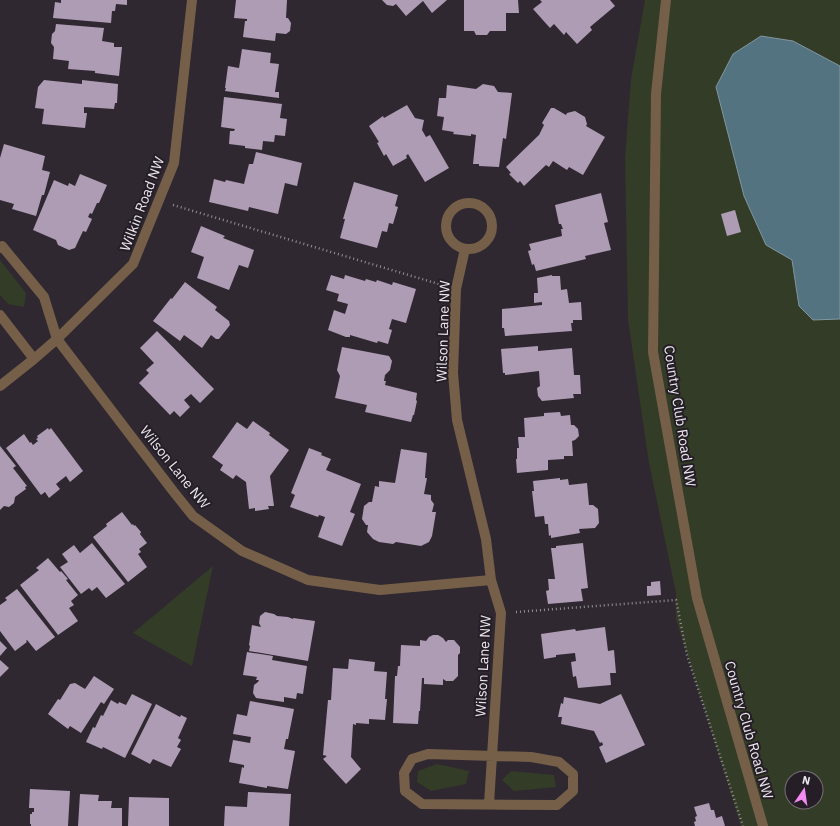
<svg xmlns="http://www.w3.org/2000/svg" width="840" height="826" font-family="'IBM Plex Sans',sans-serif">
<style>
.green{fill:#333c26;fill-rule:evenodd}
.water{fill:#547380;stroke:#8296a1}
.building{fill:#ae9cb5}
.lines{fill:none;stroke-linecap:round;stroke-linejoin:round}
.path{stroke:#958f97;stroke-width:2.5;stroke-dasharray:1 3;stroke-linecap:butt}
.minor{stroke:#765f48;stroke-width:10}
.labels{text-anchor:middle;stroke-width:4;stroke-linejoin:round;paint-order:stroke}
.street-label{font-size:14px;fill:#ece8ee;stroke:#251e27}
</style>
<rect width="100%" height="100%" fill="#2f2831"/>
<!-- green -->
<path class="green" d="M645,0H840V826H741L676,619V593L649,463L628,320L625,158L631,79ZM792,778H816V802H792Z
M0,260L26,293L24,307L8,304L0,295Z
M213,566L192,666L133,633Z
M437,764L469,771L466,784L431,791L417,782L418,771Z
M511,771L554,775L556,787L514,791L502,780Z"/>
<!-- water -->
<path class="water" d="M761,36L793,41L840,66V319L813,320L799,306L792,260L766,245L744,196L716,87L733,54Z"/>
<!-- building -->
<path class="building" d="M61,0H127V5L116,4L115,11H112L111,23L53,18L55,2L61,3Z
M236,0H287L286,18H288L291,23L290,31L286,34L276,33L275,41L243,37L245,21H247V19L234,18Z
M382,0H447L432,13L423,1L406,16L396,4L393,6L387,5Z
M464,0H518L519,13H506V31H490L487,35H476L474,31H464Z
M540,0H610L615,6L590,27L592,30L577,44L566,32L564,35L554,24L550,28L533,9L542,2Z
M56,24L104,28L102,41L114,43V47H122L119,76L95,73V71L68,69L69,61L53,59L54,47L51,43L52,34L55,31Z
M242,49L271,53L270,63L279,64L275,92H279V98L225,91L226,88H225L228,66L239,68Z
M44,80L82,84V80L118,84L117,103H115L114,109L84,107V113H87L85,128L42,124L44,109L35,108L38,87Z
M483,84L494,86L498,92L512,93L506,139L503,138L499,167L479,166V164H473L476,135L471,134V136L453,134L454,132L442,130L444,117L437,116L439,98H446L447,85L476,89Z
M224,97L282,104L280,118L287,119L285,136L275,135L274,142L263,141L262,150L245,148V146L229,144L230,131H234L235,129L221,127Z
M407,105L415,118L424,120L422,130L426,137L430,135L449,168L425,182L408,154L406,156L407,158L393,166L386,154L384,156L377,143L379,142L369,126L383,116L384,118Z
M551,108H554L566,115L567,113L575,111L585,117L587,124L586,126L605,137L583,175L569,167L567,170L553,161L549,167L546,165L524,186L520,181L518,183L509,174L511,173L506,167L539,135L544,125L542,123Z
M4,144L45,156L42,170L50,172L44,195H42L36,216L12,209L14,204L0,200V158Z
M256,152L302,163L297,186L285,183L278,214L249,207L248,211L209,202L214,179L225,182L226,180L244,184L249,164H253Z
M80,174L107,185L99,203H97L92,214L90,213L88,217L92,219L86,232L83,231L75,248L69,250L58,245L56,240L33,230L54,180L68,186L69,183L75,186Z
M354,182L398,195L395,206L398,207L393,224L389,223L387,232L382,231L377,248L340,238L345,219H343Z
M601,193L608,222L604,223L611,250L585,256L586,259L536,271L534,264L532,265L528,251L531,250L529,244L562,236L561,229H563L561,224H559L555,205Z
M735,210L741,232L727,236L721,214Z
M201,226L225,236L223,238L254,250L248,268L239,265L229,290L197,278L204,257L191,252Z
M331,275L344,279L345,275L365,281L366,279L376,282L377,280L392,285L393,282L416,289L406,323L392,319L389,329L392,330L388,344L378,341L377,343L350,335V337H346L328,330L334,310L345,314L348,304L337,301L339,294L326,290Z
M552,275V276H560L561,290L567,289L569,303L581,302L582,320H573V323H571L572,331L505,336L504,328H502V309L542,305V302L534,303V293H538L537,278Z
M185,282L217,307L215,310L229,321L230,325L219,339H216L211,335L202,348L184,335L180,341L153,321L171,298L172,299Z
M157,331L214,389L200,403L191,394L184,400L190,407L180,417L174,411L170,415L139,383L149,373L146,370L154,363L140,348Z
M538,346V351L572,348L574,375H580L581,394H573L574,398L542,401L538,396L537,388L540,386L539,371L505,375V373H503L501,349Z
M342,347L389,356L392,361L390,370L385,375L384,381H386L385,385L417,393L416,400L417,401L414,415H413L411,422L365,412L367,405L335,398L340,376L337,370Z
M560,412L561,416L570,415L571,425H574L578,429L579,436L575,440L572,441L573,456H564V459L548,460V470L517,473L516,459H517V448H519L518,437H525L524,418L544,416V413Z
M253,421L270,433L269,435L289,450L270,476L274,506H268L269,509L255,511V508L249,509L246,482L236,475L233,479L220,470L223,465L212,457L237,422L247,429Z
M48,428L49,430L51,428L83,471L70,482L66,476L56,484L60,489L49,498L45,492L41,495L6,448L24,434L30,443L31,442L33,445L38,441L36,439L38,438L37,436Z
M0,446L16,466L13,468L27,486L25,487L26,489L15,497L14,503L9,507L4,506L0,510Z
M309,448L322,453L321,455L331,459L326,470L361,484L350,512L355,514L342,546L318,537L325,517L319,515L318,517L290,507L295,495L291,493Z
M401,449L427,453L425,478H427L424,494L431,495V500L434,504L432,512H436L432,536L429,542L421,546L396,542L393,544L379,542L373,539L367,532L368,525H366L362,519L364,506L369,502H372L375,486L379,487V481L395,483Z
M560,478V480L568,479L569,485L587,483L589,505H593L598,509L599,523L595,528L579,529L580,533L551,538V535L549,536L548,524H545L544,516L535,517L532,491H534L533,481Z
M122,512L132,525L133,524L134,526L135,525L141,532L140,534L147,543L139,549L141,552L138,554L147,567L128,582L93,537L107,526L106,524Z
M92,543L125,584L106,598L97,587L92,591L89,588L81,594L60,567L68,562L62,554L74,545L80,553Z
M583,543L588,588L581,589L583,601L548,604L546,591L549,590L548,579H555L551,548H556V546Z
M48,558L60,572L61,571L68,579L66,580L78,595L71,601L74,605L69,608L78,621L58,635L20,585L39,570L36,568Z
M660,581L661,595L647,596V586H651V582Z
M17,589L55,637L36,651L27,640L26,641L27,642L15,651L0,631V605L7,600L5,598Z
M265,612L274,614L277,616L288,617L293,619V618L315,621L308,661L249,651L250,646L249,645L252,625L261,627L259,623L260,616Z
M605,627L608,651L614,650L616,673H610L611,685L578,688L576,676L573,677L571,662L576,661L575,653L556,655V657L544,659L541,634L575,629L576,631Z
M433,635H438L443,638L446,642L448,640H454L460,647V653L458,655V676L453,681H446L443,679V685L424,684V678H422L420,711H419L418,724L393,723L395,676H397L398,666H400L401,645L420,646V640L426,641L429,637Z
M0,641L7,648L0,656Z
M247,652L273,656L272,660L307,666L303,694L297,693L296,699L284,697V702L256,698L253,693L254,685L258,682L259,680H256L257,677L243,675Z
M349,659L375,662L374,671L387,672L385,699H387L385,720L369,719V724L356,723V725L353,724L351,757L361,769L346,784L323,759L327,756L323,755L328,700H331L333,668L348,669Z
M0,660L9,668L0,677Z
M94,676L114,689L104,704L101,702L81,733L70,726L68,729L48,714L58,699L60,700L70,684L75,683L85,689Z
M132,694L152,704L125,758L103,747L102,749L86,742L93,727L95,728L101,715L103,716L111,700L118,704L119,702L126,705Z
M621,694L645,745L606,763L599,747L603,745L602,742L600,743L594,731L561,724L562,717H558L561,703L563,704L564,697L600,704Z
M250,701L294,709L288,739H286L284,749L295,751L288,789L267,786V788L239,783L242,767L244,768V765L229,762L233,740L250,743L251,737L233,734L237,714L247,716Z
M156,704L180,717L181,715L187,718L178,738L181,740L177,747L181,749L171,767L153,759L150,764L131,754Z
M30,789L70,791L68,826H31V824H30V814H32V812H34V808H29Z
M248,792L291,794L289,826H224L225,806L247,807Z
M80,794L99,795L98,801H112L111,808H122V826H78Z
M129,797L169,798V826H128Z
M709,803L711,810H714L716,818L722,816L725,826H695L694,822L696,821L695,817L697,816L694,807Z"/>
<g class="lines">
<!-- path -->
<path class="path" d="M173,205L442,285
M516,612L676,600L687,655L743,826"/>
<!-- minor -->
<path class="minor" d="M666,0L656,94L653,352L697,598L763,826
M446 226a23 23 0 1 1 46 0a23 23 0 1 1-46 0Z
M0,248L2,246L44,297L57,339L173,491L193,516L242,551L308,580L380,590L491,580
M465,249L456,289L453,373L457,420L486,539L491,580L501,613L489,804
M0,315L34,359
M0,386L34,359L57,339L133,264L174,163L192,0
M428,754L531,757L559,762L573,774V791L557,805L422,804L405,791L404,773L412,759Z"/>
</g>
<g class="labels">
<!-- street labels -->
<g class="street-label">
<text transform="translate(142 204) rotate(-69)" y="5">Wilkin Road NW</text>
<text transform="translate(443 331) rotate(-88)" y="5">Wilson Lane NW</text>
<text transform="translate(680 416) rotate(81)" y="5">Country Club Road NW</text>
<text transform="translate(175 467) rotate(51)" y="5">Wilson Lane NW</text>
<text transform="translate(483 666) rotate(-87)" y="5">Wilson Lane NW</text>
<text transform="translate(749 730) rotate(74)" y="5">Country Club Road NW</text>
</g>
</g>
<!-- north arrow -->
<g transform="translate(804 790) rotate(13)"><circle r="19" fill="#251e27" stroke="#756f77"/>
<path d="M0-3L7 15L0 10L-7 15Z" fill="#f38af1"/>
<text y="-6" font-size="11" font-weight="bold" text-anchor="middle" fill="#ece8ee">N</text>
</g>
</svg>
